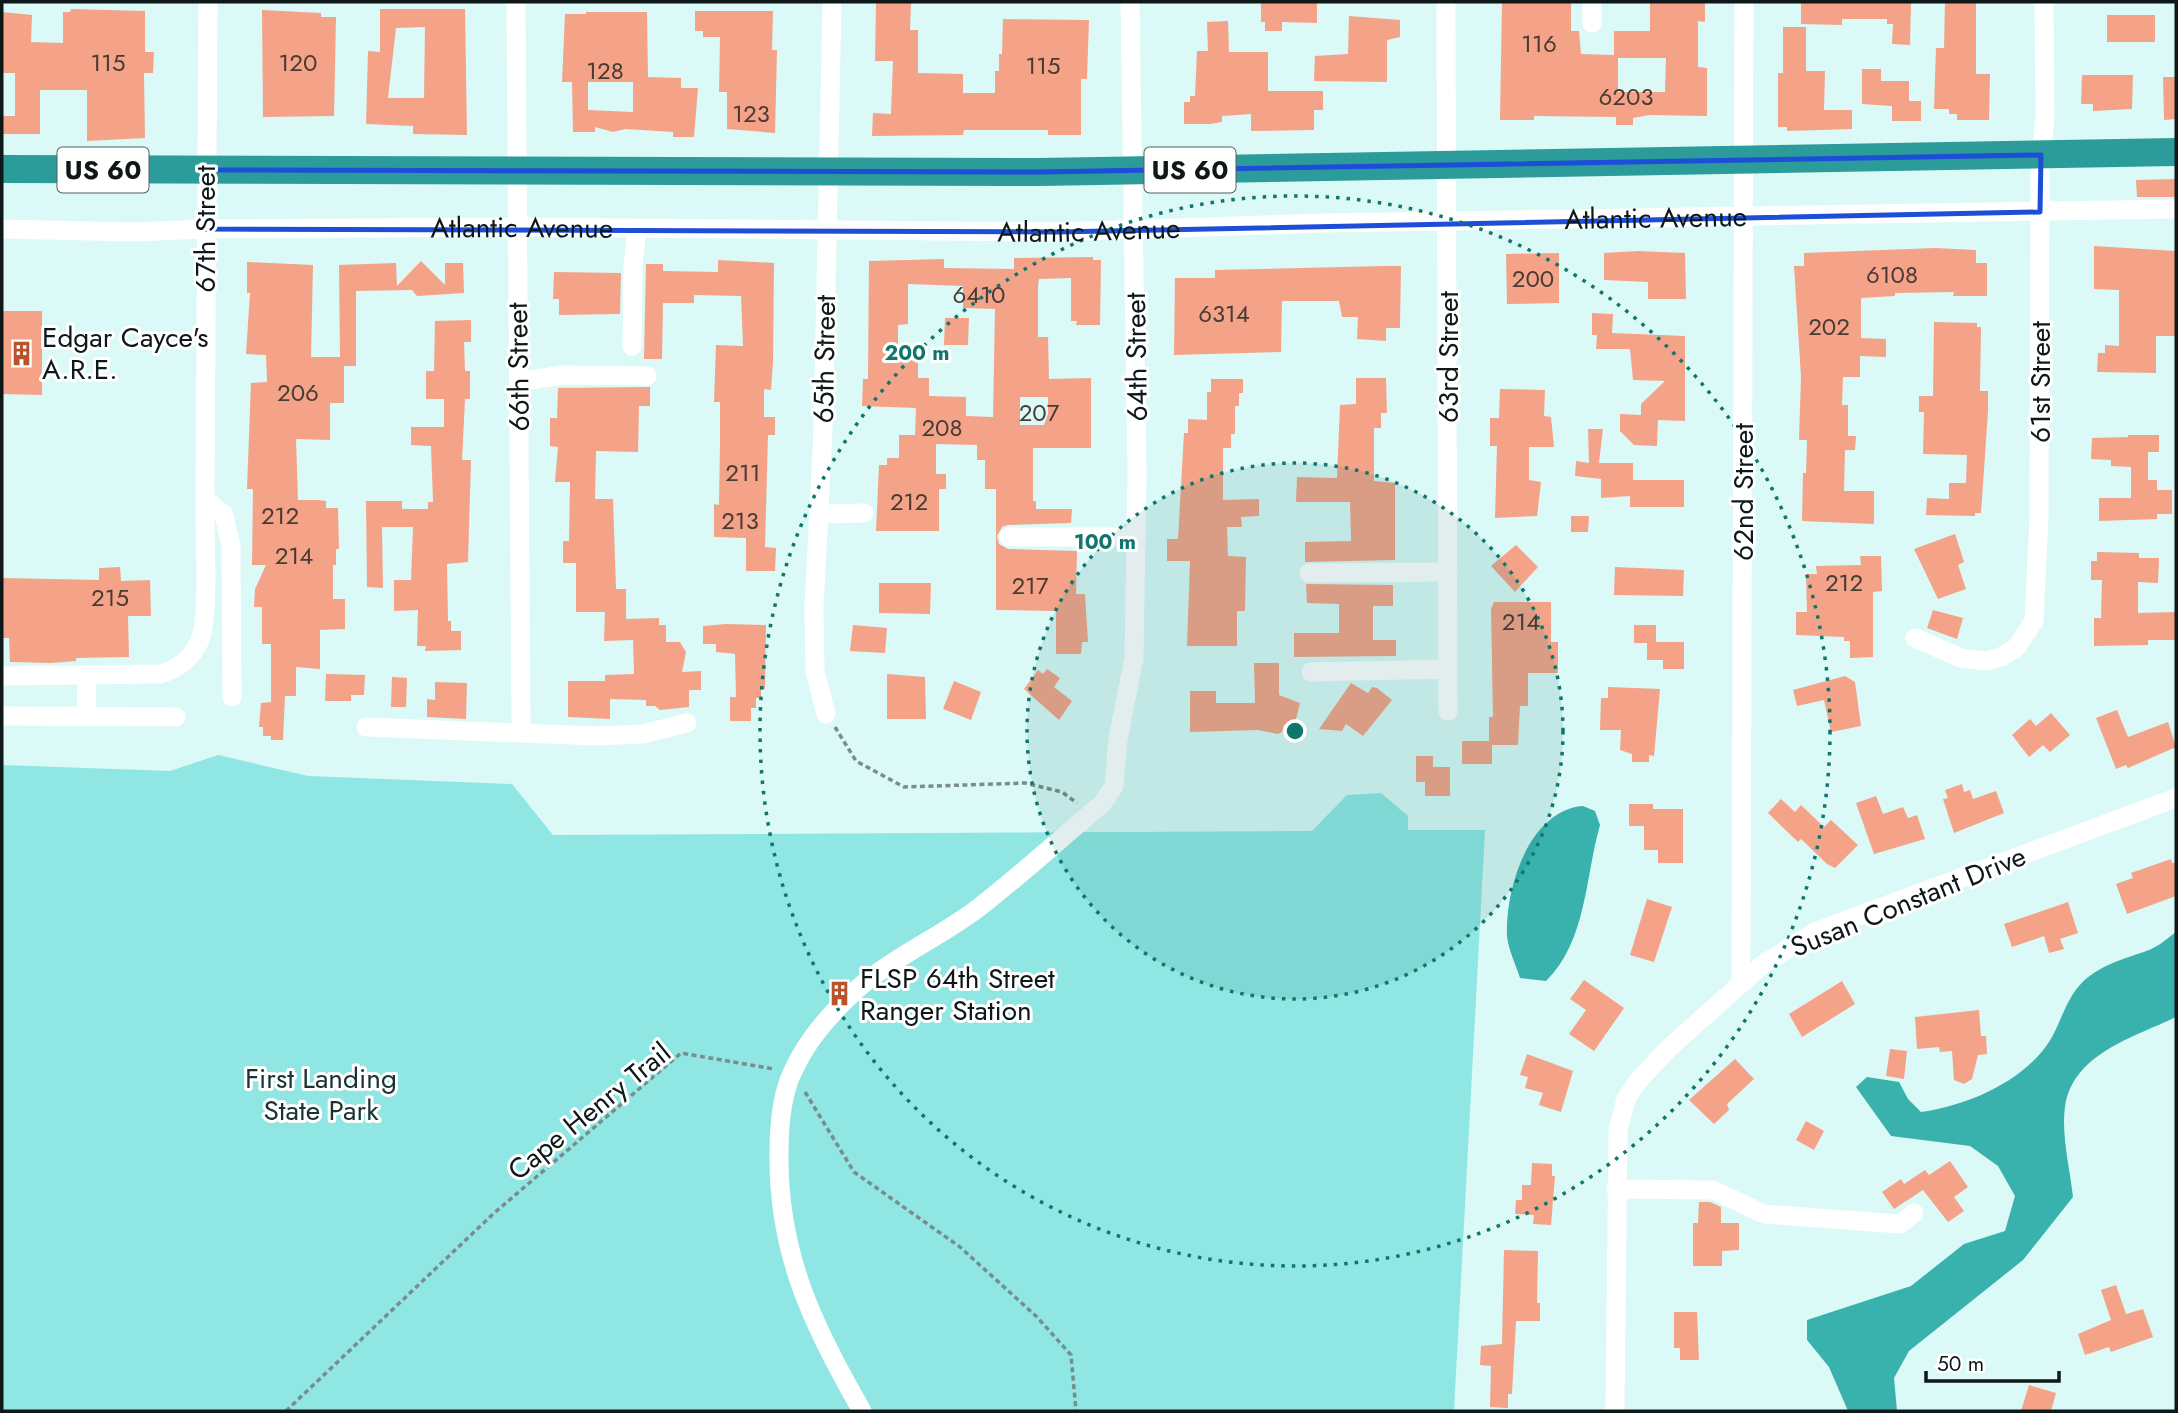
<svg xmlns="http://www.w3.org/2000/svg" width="2178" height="1413" font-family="Jost,sans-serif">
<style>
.green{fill:#8fe6e2}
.water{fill:#39b1ad}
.building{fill:#f4a388;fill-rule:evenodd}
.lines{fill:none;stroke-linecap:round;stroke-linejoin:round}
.path{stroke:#798d8c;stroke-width:3.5;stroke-dasharray:5 3.5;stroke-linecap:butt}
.minor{stroke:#fff;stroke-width:19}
.highway{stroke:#2b9c99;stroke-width:28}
.marked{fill:none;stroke:#1d4ed8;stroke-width:5;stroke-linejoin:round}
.ring{fill:none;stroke:#0f766e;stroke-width:3.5;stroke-dasharray:3.5 7}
.labels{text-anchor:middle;stroke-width:6;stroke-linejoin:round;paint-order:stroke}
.number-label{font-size:24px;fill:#483b34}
.shield{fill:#fff;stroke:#565d5d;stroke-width:2}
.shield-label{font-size:26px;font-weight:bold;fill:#0e1818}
.street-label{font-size:28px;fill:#0e1818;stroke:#fff}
.poi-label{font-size:28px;fill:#0e1818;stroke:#fff;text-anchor:start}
.park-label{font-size:28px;fill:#193332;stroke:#fff}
.centre{fill:#0f766e;stroke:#fff;stroke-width:3.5}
.ring-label{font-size:21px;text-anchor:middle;font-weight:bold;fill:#0f766e;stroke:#fff;stroke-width:6;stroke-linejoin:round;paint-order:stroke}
</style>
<rect width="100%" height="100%" fill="#dbf9f7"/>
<!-- green -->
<path class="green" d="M218,755L308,776L512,784L553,835L1312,831L1347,795L1381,793L1408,816V830H1485L1454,1411H2V765L170,771Z"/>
<!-- water -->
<path class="water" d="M1583,806L1595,811L1600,825C1585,877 1587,941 1546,981L1520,978C1516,965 1508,949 1507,936C1505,889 1529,810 1583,806Z
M2176,932V1017C2135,1037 2073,1053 2065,1107C2061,1134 2070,1169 2073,1197L2023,1260L1909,1351L1894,1378L1897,1411H1848L1829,1367L1807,1340V1320L1911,1286L1964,1244L2005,1231L2015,1196L1998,1166L1970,1146L1891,1136L1856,1087L1867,1077L1899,1082L1908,1099L1921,1112C1966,1106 2023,1082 2049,1042C2060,1025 2065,1002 2079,986C2097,965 2125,959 2149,950C2159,946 2168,938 2176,932Z"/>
<!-- building -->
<path class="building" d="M876,2H911L910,30H918V73L963,74V93H995V71H999V54H1002L1003,19L1089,20L1087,79H1081V135H1048V130H964L963,135L872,136L873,113L891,114L893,61H875Z
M1261,2H1317V23L1282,22V31H1265V22H1261Z
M1502,2H1571V31H1579L1581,54L1614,55V31H1650V2H1705V22L1698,21V67L1707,68V116L1649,115L1633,118V125H1616V117L1534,116V120H1500ZM1618,58H1666L1665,92H1618Z
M1801,2H1911L1910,45L1892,44L1893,24H1887V19H1842V25L1801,24Z
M1945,2H1976V74H1990L1989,120H1957V114H1949V109H1934L1936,48H1944Z
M71,9L145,11V52H154L153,73H144L145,138L87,141V90H40V134H2V116H15V73H2V12L32,15L31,42L63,43V12H70Z
M380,9H465L467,135L413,134V126L366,124L368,51L380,52ZM425,27L424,98H388L396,28Z
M262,10L321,13V17H336L334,116L263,117Z
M695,11H773L772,50H777L775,133L727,129V92H719L720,37H703V31H695Z
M586,12H647L648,77L681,78V88H698L694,137H673V132L625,129L613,132L595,127V132H573L572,82H562L565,14H586ZM588,82H633V112L588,110Z
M2107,15H2155V42H2107Z
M1349,16L1400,20V37L1387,40V82L1314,81L1315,56L1348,54Z
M1228,21L1229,52H1268V91H1323V110H1314V130L1251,131V114L1222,116V122L1210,124H1184V102H1190V96H1195L1197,51H1208L1207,22Z
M1783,27H1806V71H1825L1824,110H1852V129L1787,131V127H1778V73H1783Z
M1862,69H1881V81H1909V101H1921V121H1892V106L1862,104Z
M2082,75H2133L2132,109L2093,111V104H2081Z
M2163,77H2176V119L2164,120Z
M2176,179V197H2137L2136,180Z
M2094,246L2176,251L2175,336H2156V373L2097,372L2098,353H2105V345L2119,346V290L2094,289Z
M1935,248L1976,250V263H1987V296H1953L1954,292L1895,293V296L1861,298V338L1886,339V357L1860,356V377H1843L1842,405H1848V436H1856L1855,450H1845L1844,491H1874V524L1802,521L1803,473H1806L1807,440H1799L1801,377L1794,266H1804V253Z
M1638,251L1685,253L1686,299H1648V282L1604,280V253Z
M1559,253V303L1507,304L1506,254Z
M1093,257V260H1101L1100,325H1076L1077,321H1071V278L1039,279L1038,285V337H1048L1049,379L1091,378V448H1033V501H1036V509H1072L1071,523L1008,525L1002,527L997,536L999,544L1008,549L1077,551L1076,594H1085L1088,642H1082L1081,654H1056V611L996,610V489H985V460H977V445L936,444V474H946V489H939V531H876L879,465H887V458H899V435H915L916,408L862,406L863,379H868L869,261L944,259V268L1014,269V258ZM908,284L963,286V308L995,309L993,417L966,416V397L929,396V378H918V361L898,359V325L908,324ZM1020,397H1048V414L1044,425H1020Z
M718,260L774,263L773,362L771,390L764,389V417H775V435H768L765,547L776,548L775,571H746V538L714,537V504L719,505L720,445V402H714L716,345L743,346L741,296L694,295V303H663L662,359H644L646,264H663V271L718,272Z
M421,261L445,285V263H463L464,293L417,296L412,290L356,291V366H344V403H330V440L296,439L298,500H318L326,501V508H338L339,549H336V565H333V599H345V629L320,630V669L296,667V696H285L283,740H271V736H263V727H259L261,703L271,702V644H262V607H254L255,589L266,565H252L253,489H247L251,383L267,382L266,355L246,354L250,293H247V262L313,265L311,357H340L339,265L396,263L397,286Z
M1384,266H1401L1400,328H1386V341L1357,339L1358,317H1342L1339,301H1282L1281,352L1174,355L1175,278H1215V270Z
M554,272L621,273L620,314L559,315V299H553Z
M2,311H42V395L2,394Z
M1592,313L1613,314L1612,333L1685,336V421L1658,420L1657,446L1634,445L1620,431V414L1641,415V404L1665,381L1633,380L1630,349H1596L1597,335H1592Z
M945,318H969L968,345H944Z
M471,320V342H464L465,371H470V399H465L462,460H471L468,562L447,564L448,621H451V631H461V650L425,651L426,646H417L418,610L394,611V580H411L413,527H382L383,588L367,587L366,501H402V509H428V502H433L431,446L411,445V427H444V399H426V371H434L435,321Z
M1934,322L1977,323V327H1981L1980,391H1988V411L1981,513H1975V516L1926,515L1927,498L1949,499V483H1966L1967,455L1923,454L1924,412H1919V396H1933Z
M1356,378H1386L1387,413H1381V428H1374V481L1395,483V560L1305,562V542L1351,541L1350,502H1296L1297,477L1337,478L1340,405L1356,404Z
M1211,379H1243V393H1239V406H1235V434H1231V448H1223V500L1259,499V516L1241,517L1242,527H1227L1228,556L1246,557L1245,611H1237V646H1187L1190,561H1167V539H1178L1184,433H1188V419L1207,420V392H1211Z
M650,387V406H639L638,452L596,451L595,499H613L616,589H626V619L659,618V625H666V642H680L686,652L682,672L701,671V690H689V707L660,710L655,706H646V700L610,699V719L568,717V681H605V675L634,674L633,640L604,641L605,612H576V563H563V541H569L570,482H555L558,447L550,446V418H557L558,388Z
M1500,389L1545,390L1544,416L1551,417L1554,447H1529V480L1541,482L1537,516L1495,518L1497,446H1490V418H1499Z
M1588,429H1603L1599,463H1633V480H1684V507H1630V496L1601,498V479L1575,476L1576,461L1589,463Z
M2128,435H2159V452H2148V480H2157V490H2172V514H2157V519L2099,521V498H2131V467L2111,466V460L2091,459L2092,438L2128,437Z
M1571,516H1589L1588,532H1571Z
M1955,534L1964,562L1958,565L1966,589L1938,599L1914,549Z
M1516,545L1538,567L1515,592L1491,566Z
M2097,552L2139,553V558H2159L2158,583L2138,582V613L2176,612V640H2148V645L2094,646V618H2101L2102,580H2091V561H2097Z
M1860,556H1881L1882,591L1873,592V657L1850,658V641H1844V637L1796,635V612H1807L1806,574H1817L1816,566L1861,565Z
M120,567L121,581L150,580L151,616H128L129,657L76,658V661L51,663L10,662L9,638H2V578L99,580V568Z
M1615,567L1684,570L1683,596L1614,595Z
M879,583H931L930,614L879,613Z
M1306,584L1393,585V606H1373V640H1396V656L1294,657V633H1339V604L1307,603Z
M1494,602H1551V642H1558V673H1528V706H1520L1518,745H1492V764H1462V741H1489V717H1493L1491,609Z
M1933,610L1963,618L1957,639L1927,628Z
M726,624L766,625L765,689H761V698H756V708H751V721H730V697H736L735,654L716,652V644H703V626Z
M853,625L887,628L885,653L850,651Z
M1634,625H1656V642H1684V669H1663V660H1647V643H1634Z
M1254,663H1279V695L1300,703L1294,727L1284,725L1282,732L1278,734L1258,730L1190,732V691H1216V703H1255Z
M1047,669L1060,678L1054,687L1072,701L1059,720L1024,689L1038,670L1043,674Z
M326,674L365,675L364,695H351V701H325Z
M887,674L925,677L926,719H887Z
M1845,676L1855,682L1861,726L1831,732L1824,700L1797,706L1793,690Z
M392,677L407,678L406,707H391Z
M954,681L981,692L971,720L943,709Z
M435,682L467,683L466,719L427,717V699L435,700Z
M1351,683L1368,693L1372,687L1377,688L1392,700L1363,736L1346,724L1342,731L1319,729Z
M1608,687L1660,689L1654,756L1649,755V762H1632V754L1620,750L1621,730H1600L1601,698H1608Z
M2117,710L2128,737L2168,722L2176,747L2128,768L2126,765L2116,769L2096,718Z
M2051,713L2070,735L2050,752L2043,745L2029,757L2012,735L2030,719L2036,726Z
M1416,756H1433V767H1450V796H1425V782H1416Z
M1962,784L1964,792L1970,790L1973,799L1996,791L2004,813L1954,833L1943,799L1948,798L1945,790Z
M1876,796L1883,814L1903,807L1908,818L1917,815L1925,839L1874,854L1856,803Z
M1781,799L1795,812L1801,805L1824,827L1831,820L1858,845L1835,868L1827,864L1801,839L1798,842L1768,813Z
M1629,804H1653V809H1683V863H1658V850H1644V826H1629Z
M2171,859L2172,863L2176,862V896L2127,914L2116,884L2133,878L2131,873Z
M1647,899L1672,907L1654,962L1630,955Z
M2068,902L2078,933L2060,939L2064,949L2049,953L2044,936L2012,947L2004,924Z
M1584,980L1624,1008L1594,1051L1569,1034L1586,1010L1570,999Z
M1842,981L1855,1004L1802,1037L1789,1014Z
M1979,1010L1981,1036H1986L1987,1054L1978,1055L1972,1079L1964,1084L1954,1080L1952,1051L1940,1052L1939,1047L1917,1049L1915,1017Z
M1890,1049L1907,1051L1904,1079L1886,1076Z
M1527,1054L1573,1071L1561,1112L1539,1105L1543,1093L1525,1088L1528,1077L1520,1075Z
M1735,1059L1754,1079L1727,1104L1729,1110L1714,1124L1689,1100Z
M1806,1121L1824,1131L1814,1150L1796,1140Z
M1950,1161L1968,1187L1954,1197L1964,1211L1948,1222L1923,1190L1894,1209L1882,1192L1901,1179L1904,1184L1925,1170L1929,1175Z
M1532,1163L1552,1164V1176H1555L1551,1225L1533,1224L1534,1215L1515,1214L1516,1200H1522V1185H1531Z
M1699,1202H1710L1721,1207V1223H1739V1250L1722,1251V1266H1693V1223H1698Z
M1504,1250L1538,1251L1537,1303H1540V1321H1516L1512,1394H1508V1408L1490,1407L1491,1366L1480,1365L1481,1346L1502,1344Z
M2116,1285L2126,1314L2143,1309L2153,1337L2111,1352L2109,1347L2085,1355L2078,1334L2111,1320L2101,1290Z
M1674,1312H1697L1699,1360H1680V1348H1674Z
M2029,1385L2056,1393L2051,1411H2021Z"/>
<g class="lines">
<!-- path -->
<path class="path" d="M835,727L856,761L904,787L1025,783L1062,792L1077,803
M805,1092L854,1172L960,1247L1037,1317L1071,1355L1076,1411
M286,1411L493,1214L681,1053L774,1069"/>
<!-- minor -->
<g class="minor">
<path d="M208,2L205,499L224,515L231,546L232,697"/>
<path d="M516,2L521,732"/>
<path d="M1446,2L1448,711"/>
<path d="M1592,23V2"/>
<path id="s1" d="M2,229L135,232L205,229L516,227L1057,232L1323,223L2176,209"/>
<path d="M632,346L633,266L637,229"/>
<path d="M519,382L562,375L647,376"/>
<path d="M820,514L864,513"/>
<path d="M1009,537H1136"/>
<path d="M1309,573L1448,572"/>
<path d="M1915,638L1961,658L1986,661L2001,657L2016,648L2034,621L2039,517L2040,165L2045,117L2044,2"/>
<path d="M1311,672L1448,669"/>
<path d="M2,676L160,674C178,669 193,657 200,640C210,615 204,530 205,499"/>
<path d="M826,714L815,671L814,607L823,430L832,2"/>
<path d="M2,716L176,717"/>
<path d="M86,717L87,675"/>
<path d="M366,727L596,736L643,734L687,723"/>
<path d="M1741,982L1744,2"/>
<path d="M1616,1189L1713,1190L1764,1214L1900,1224L1914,1213"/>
<path d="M862,1411C813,1326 778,1254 779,1154C779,1128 781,1095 793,1071C806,1042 831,1013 854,992C891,958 937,939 977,909C1020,876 1061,838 1102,804L1114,786L1118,739L1134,658L1137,474L1130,2"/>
<path d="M1615,1411L1618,1131L1626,1099L1638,1081L1669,1048L1762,965L1815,932L2176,798"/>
</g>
<!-- highway -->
<path class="highway" d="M2,169L1039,172L2176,152"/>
</g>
<!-- marked area -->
<path class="marked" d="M2041,155L2040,212L1057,232L205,229L204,170L1039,172Z"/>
<!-- distance rings -->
<circle cx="1295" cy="731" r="268" fill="#0f766e" fill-opacity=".12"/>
<g class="ring">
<circle cx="1295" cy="731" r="268"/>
<circle cx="1295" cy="731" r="535"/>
</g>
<!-- icons -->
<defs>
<symbol id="building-bare" viewBox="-9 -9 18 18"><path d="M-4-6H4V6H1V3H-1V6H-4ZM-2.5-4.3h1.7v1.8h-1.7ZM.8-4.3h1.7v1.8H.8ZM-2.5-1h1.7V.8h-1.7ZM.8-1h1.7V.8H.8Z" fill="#ba522c" stroke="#fff" stroke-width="2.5" paint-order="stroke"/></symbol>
</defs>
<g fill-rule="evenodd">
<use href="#building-bare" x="4" y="336" width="35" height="35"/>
<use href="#building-bare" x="822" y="976" width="35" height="35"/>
</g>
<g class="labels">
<!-- number labels -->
<g class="number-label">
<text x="1539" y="52">116</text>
<text x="108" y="71">115</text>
<text x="298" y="71">120</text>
<text x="1043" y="74">115</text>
<text x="605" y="79">128</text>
<text x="1626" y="105">6203</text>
<text x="751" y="122">123</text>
<text x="1892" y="283">6108</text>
<text x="1533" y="287">200</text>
<text x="979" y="303">6410</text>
<text x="1224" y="322">6314</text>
<text x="1829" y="335">202</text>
<text x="298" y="401">206</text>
<text x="1039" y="421">207</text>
<text x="942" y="436">208</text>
<text x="743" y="481">211</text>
<text x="909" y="510">212</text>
<text x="280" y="524">212</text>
<text x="740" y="529">213</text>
<text x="294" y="564">214</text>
<text x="1844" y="591">212</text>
<text x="1030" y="594">217</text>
<text x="110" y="606">215</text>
<text x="1521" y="630">214</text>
</g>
<!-- shield labels -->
<g class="shield">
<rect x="57.5" y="147.5" width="91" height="45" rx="5"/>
<rect x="1144.5" y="147.5" width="91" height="45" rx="5"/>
</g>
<g class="shield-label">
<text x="103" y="179">US 60</text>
<text x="1190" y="179">US 60</text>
</g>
<!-- street labels -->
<g class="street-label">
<text dy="10" stroke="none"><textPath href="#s1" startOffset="1654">Atlantic Avenue</textPath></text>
<text transform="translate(205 229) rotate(-90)" y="10">67th Street</text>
<text dy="10" stroke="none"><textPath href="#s1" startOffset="520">Atlantic Avenue</textPath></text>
<text dy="10" stroke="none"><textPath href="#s1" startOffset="1087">Atlantic Avenue</textPath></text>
<text transform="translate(1136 357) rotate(-91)" y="10">64th Street</text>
<text transform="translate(1448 357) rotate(-90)" y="10">63rd Street</text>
<text transform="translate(824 359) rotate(-89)" y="10">65th Street</text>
<text transform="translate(518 367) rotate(-91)" y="10">66th Street</text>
<text transform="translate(2040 382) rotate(-90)" y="10">61st Street</text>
<text transform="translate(1743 492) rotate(-90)" y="10">62nd Street</text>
<text transform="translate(1908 901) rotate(-22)" y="10">Susan Constant Drive</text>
<text transform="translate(589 1111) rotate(-39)" y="10">Cape Henry Trail</text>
</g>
<!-- poi labels -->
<g class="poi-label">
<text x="42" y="347">Edgar Cayce's<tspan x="42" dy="32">A.R.E.</tspan></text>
<text x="860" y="988">FLSP 64th Street<tspan x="860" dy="32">Ranger Station</tspan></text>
</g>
<!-- park labels -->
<g class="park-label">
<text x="321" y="1088">First Landing<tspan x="321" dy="32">State Park</tspan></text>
</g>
</g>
<circle cx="1295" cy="731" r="10" class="centre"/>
<g class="ring-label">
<text x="917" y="360">200 m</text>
<text x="1105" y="549">100 m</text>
</g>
<!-- border -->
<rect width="2178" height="1413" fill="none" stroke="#0e1818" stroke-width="7"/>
<!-- scale -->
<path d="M1926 1371v10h133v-10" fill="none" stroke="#0e1818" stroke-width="3.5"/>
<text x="1937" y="1371" font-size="21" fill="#0e1818" stroke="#ffffff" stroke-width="5" paint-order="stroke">50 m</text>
</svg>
